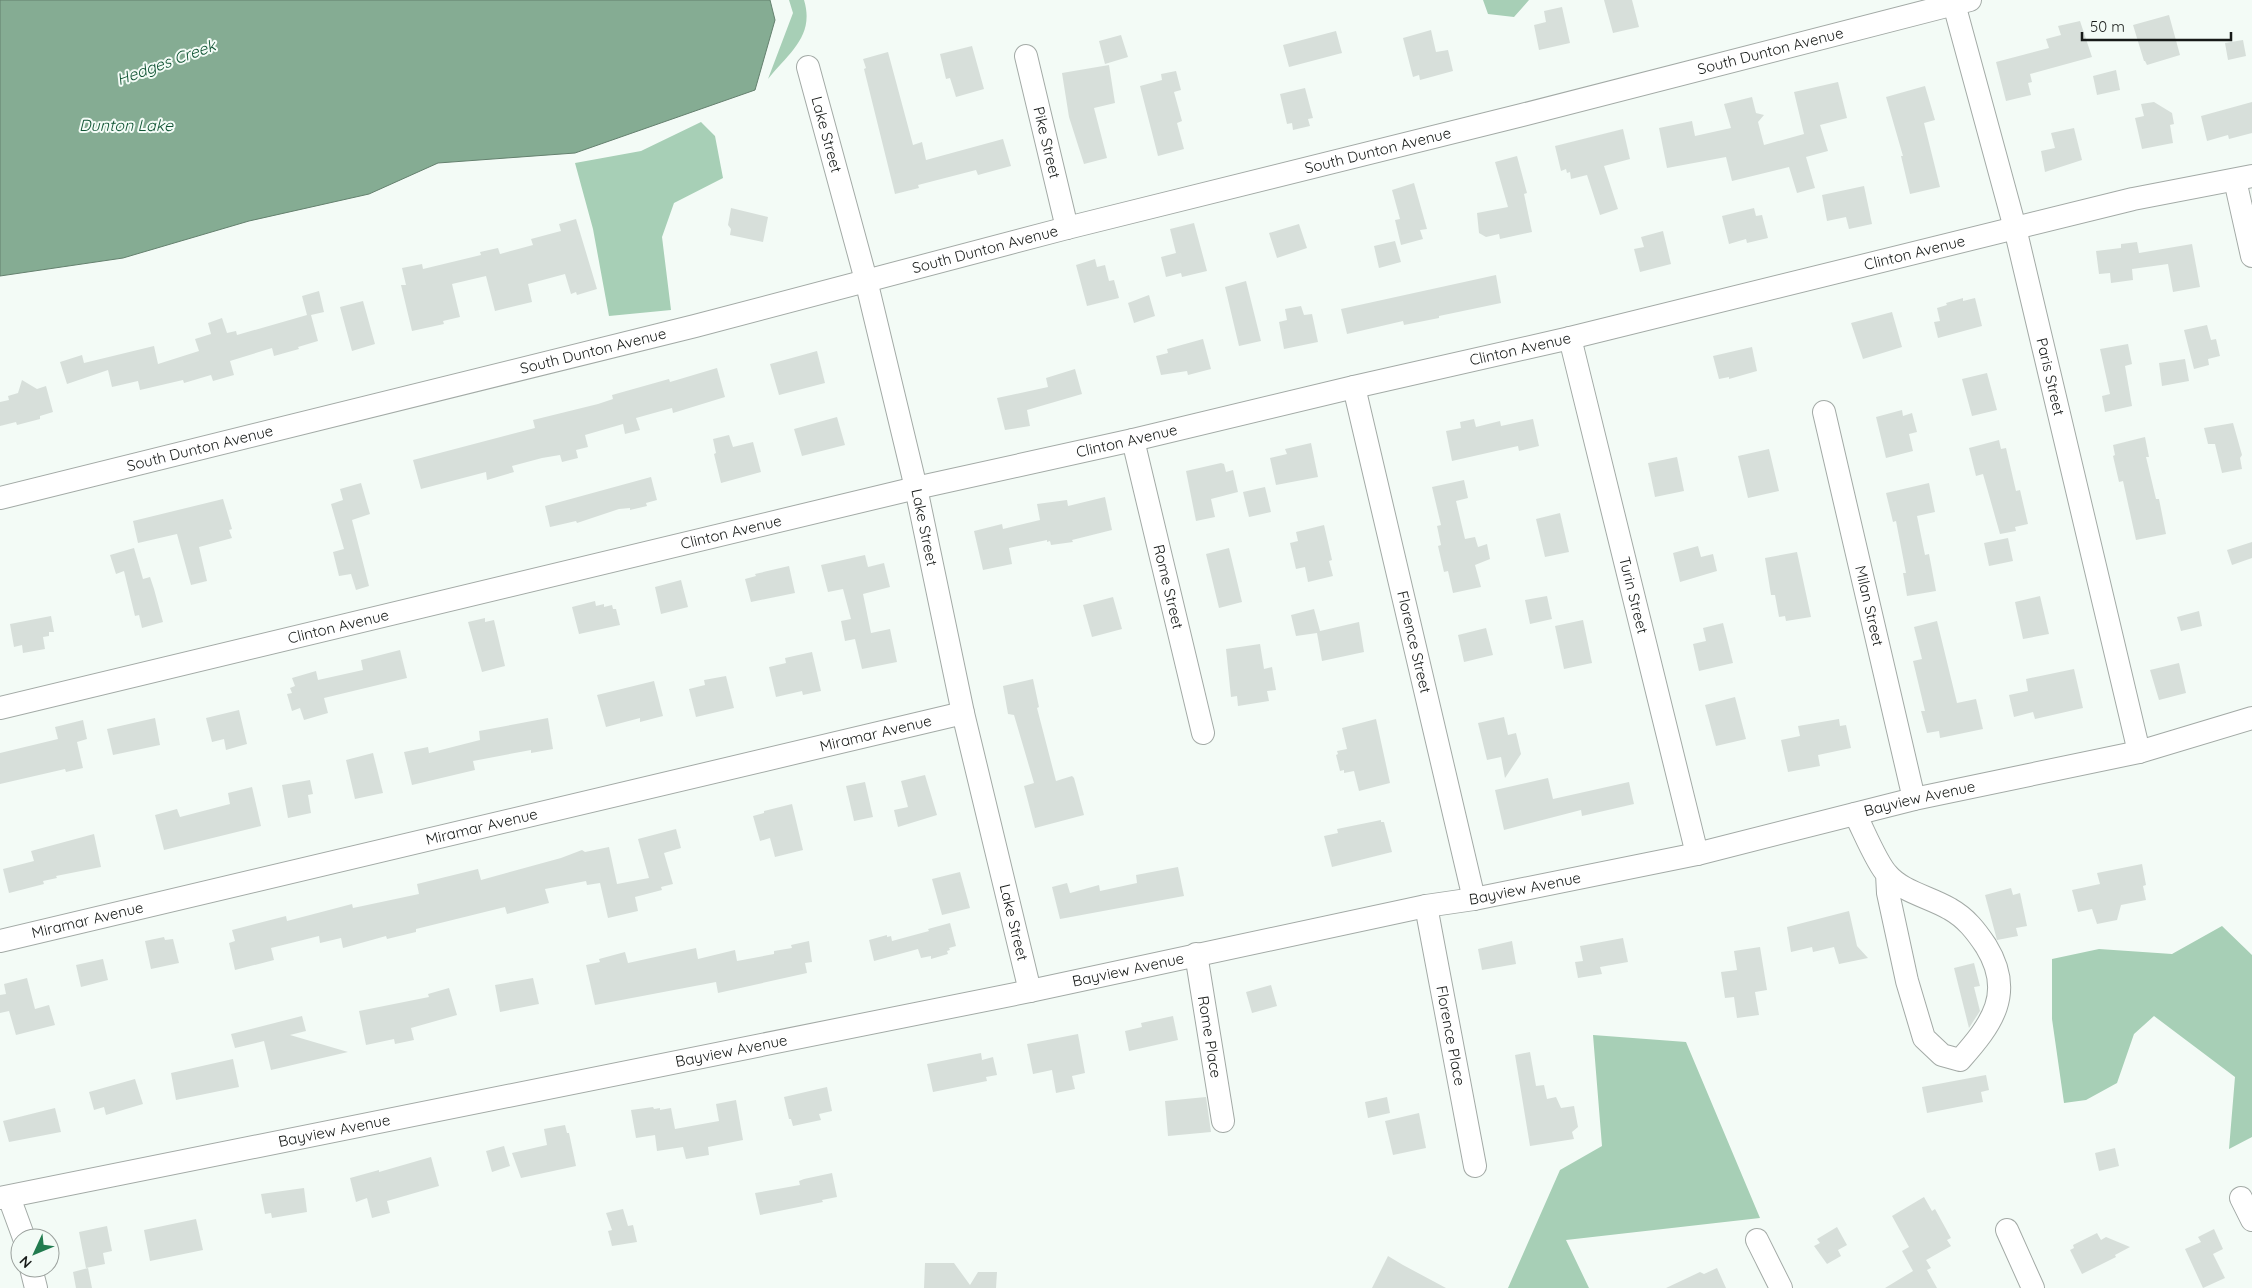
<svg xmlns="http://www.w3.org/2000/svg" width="2252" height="1288" font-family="Quicksand,sans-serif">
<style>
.forest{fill:#a7cfb6}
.water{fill:#85ac93;stroke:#64806e}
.building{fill:#d7dfda}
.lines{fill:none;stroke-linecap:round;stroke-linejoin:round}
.minor-casing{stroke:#a3aaa6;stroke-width:24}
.minor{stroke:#fff;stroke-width:22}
.labels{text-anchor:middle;stroke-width:4;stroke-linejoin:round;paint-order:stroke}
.street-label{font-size:15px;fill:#171a18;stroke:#f3fbf6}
.water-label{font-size:16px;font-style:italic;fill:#0e5332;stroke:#f3fbf6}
</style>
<rect width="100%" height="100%" fill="#f3fbf6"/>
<!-- forest -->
<path class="forest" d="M789,0H804C815,36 789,53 768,79L793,13Z
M1483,0H1529L1514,17L1488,14Z
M701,122L715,136L723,178L674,203L662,237L671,310L609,316L593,229L575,163L641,151Z
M2222,926L2252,955V1137L2229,1149L2235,1077L2154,1016L2134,1034L2117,1083L2086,1100L2064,1103L2052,1019V959L2099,949L2172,954Z
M1593,1035L1686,1042L1760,1218L1566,1240L1589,1288H1508L1560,1170L1602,1146Z"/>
<!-- water -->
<path class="water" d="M0,0H770L775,20L755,90L575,153L438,163L369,194L249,221L123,258L0,276Z"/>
<!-- building -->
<path class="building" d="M1604,0H1632L1639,27L1613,33Z
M1562,7L1570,43L1539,50L1534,25L1546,22L1544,11Z
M2169,15L2180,55L2147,65L2145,61H2144L2133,25Z
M2080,21L2092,57L2030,74L2032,82L2028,83L2031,95L2006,101L1996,62L2049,48L2046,39L2061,35L2058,26Z
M1431,30L1436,52L1448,50L1453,71L1420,80L1419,75L1413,77L1403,38Z
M1336,31L1342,53L1289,67L1283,45Z
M1121,35L1128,57L1105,64L1099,41Z
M2243,40L2246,56L2228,60L2225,43Z
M972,46L984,89L956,97L950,78L946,79L940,54Z
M888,52L913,145L922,142L926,160L1003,139L1011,166L978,175L976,170L918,185L919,188L895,194L864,69L866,68L863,59Z
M1109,65L1115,103L1094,108L1107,158L1084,164L1069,117L1062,73Z
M2116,70L2120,90L2097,95L2093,76Z
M1176,71L1181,90L1174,92L1182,121L1177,123L1184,149L1158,156L1140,86L1162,80L1161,74Z
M1838,82L1847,118L1820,125L1828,151L1806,157L1815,188L1797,193L1789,167L1732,181L1726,157L1667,168L1659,128L1692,121L1695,136L1731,128L1724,104L1752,97L1756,113L1764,115L1758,122L1764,145L1804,134L1794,92Z
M1925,86L1935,120L1924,123L1940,187L1910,194L1901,156H1903L1886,97Z
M1305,88L1313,118L1308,119L1310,126L1293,130L1292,123L1287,124L1280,94Z
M2154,102L2172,113L2174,124L2170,125L2173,143L2142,149L2135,118L2144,116L2141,104Z
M2252,102V133L2229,139L2228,135L2207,141L2201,116Z
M2074,128L2082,160L2045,172L2041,151L2055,148L2051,133Z
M1623,129L1630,159L1604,166L1618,209L1600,215L1587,175L1571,179L1570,172L1567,173L1566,169L1561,171L1555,146Z
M1517,156L1527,193L1524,194L1532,232L1500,239L1499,234L1486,237L1479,233L1477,213L1508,207L1495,162Z
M1414,183L1427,229L1420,230L1423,239L1401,245L1395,220L1400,219L1392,190Z
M1864,186L1872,224L1849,229L1846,217L1827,221L1822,195Z
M731,208L768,217L763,242L730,235L731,229L728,225Z
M1754,208L1756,216L1762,215L1768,238L1747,243L1746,239L1729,244L1722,216Z
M576,219L597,289L577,295L576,292L571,294L565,274L528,284L532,302L495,311L486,276L452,284L460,317L443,321L444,324L412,331L401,285H406L402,268L422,264L423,269L481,255L480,252L498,248L500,254L533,245L531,239L561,231L559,224Z
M1194,223L1207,271L1182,277L1181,273L1166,277L1161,257L1176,253L1170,229Z
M1299,224L1307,248L1277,258L1269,233Z
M1663,231L1671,264L1640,272L1634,249L1644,247L1641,237Z
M1395,241L1401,262L1379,268L1374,246Z
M2137,242L2139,253L2192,244L2200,287L2173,292L2168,264L2132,269L2133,280L2111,283L2110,273L2099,274L2096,251L2121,248V244Z
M1095,259L1097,267L1105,265L1109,281L1114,280L1119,298L1087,306L1076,265Z
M1496,275L1501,303L1439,316V318L1404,325L1403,321L1347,334L1341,309Z
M1246,281L1261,341L1239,346L1225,287Z
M319,291L324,312L311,315L318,341L298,347L299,349L274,356L272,348L230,361L234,375L213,381L211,375L184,383L183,380L140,390L138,381L112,387L108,370L67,384L60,362L82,355L84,363L154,346L158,364L199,351L195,339L211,334L208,323L222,318L227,333L236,331L237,335L307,315L302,296Z
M1149,295L1155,316L1134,323L1128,303Z
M1963,298V301L1975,298L1982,326L1938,338L1934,322L1940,321L1937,308L1947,305L1946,303Z
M363,301L375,344L352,351L340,307Z
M1301,306L1304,315L1312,314L1318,342L1284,349L1279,322L1287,320L1285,309Z
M1892,312L1902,347L1863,359L1851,323Z
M2207,325L2211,340L2216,339L2220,356L2208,359L2209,365L2194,369L2184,330Z
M1203,339L1211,369L1188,375L1187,371L1161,375L1156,356L1168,353L1167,349Z
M2128,344L2132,364L2125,366L2132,406L2105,412L2102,396L2110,394L2100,349Z
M1752,347L1757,371L1729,379V377L1719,379L1713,356Z
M817,351L825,383L779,395L770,364Z
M2185,359L2189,381L2162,386L2159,363Z
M717,368L725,397L673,413L672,408L636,418L640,430L625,434L623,424L585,435L588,447L576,450L578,458L562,462L560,455L542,458L512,466L514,472L487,480L486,472L421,489L413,460L535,428L533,420L598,404L613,399L612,395L669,379L670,382Z
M1075,369L1082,394L1027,410L1030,426L1005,430L997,398L1048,387L1046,378Z
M1987,373L1997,410L1972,416L1962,379Z
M22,380L37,389L46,386L53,412L40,416V419L17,425L16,422L0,426V402L9,400L8,396L18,393Z
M1902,410L1903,416L1912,413L1917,432L1909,434L1913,451L1886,458L1876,417Z
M837,417L845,445L802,456L794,429Z
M1474,419L1476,427L1500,421L1501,426L1533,419L1539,446L1519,451L1518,446L1452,461L1446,431L1461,428L1460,422Z
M2233,423L2242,455L2240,458L2242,469L2222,473L2215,444H2208L2204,428Z
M729,435L733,447L753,442L761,472L721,483L714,454L716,453L713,439Z
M2145,437L2149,457H2146L2156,499H2159L2166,534L2136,540L2123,481L2119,482L2113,456L2115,455L2113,445Z
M1999,440L2001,449L2006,448L2016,491L2020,490L2028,524L2015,527L2016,531L2000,534L1983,474L1976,476L1969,448Z
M1311,443L1318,477L1276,485L1270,458L1287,454L1285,449Z
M1769,449L1779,491L1748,498L1738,456Z
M1677,457L1684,491L1655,497L1648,463Z
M1221,463L1224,464L1226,472L1233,470L1238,492L1211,499L1215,517L1196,521L1186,471Z
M651,477L657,500L646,503L647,506L630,510V508L619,509L577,523L576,521L550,527L545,506Z
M1464,480L1468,498L1456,501L1465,539L1475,537L1478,547L1487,544L1490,559L1475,565L1481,587L1453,593L1448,571L1444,572L1438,546L1441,545L1437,526L1441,525L1432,487Z
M361,483L370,514L352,520L369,586L356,590L351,574L339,576L333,552L344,549L331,504L343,500L340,489Z
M1929,483L1935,512L1917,516L1925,555L1929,554L1936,591L1907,596L1903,573H1906L1896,521L1893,522L1886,493Z
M1265,487L1271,512L1249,517L1243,492Z
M1105,497L1112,530L1072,540L1073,542L1051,545L1050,541L1047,542V540L1009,548L1012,564L983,570L974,531L1002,524L1003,529L1040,520L1037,504L1067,500L1068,506Z
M223,499L232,529L229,530L232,538L199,547L207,581L191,585L177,534L138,543L133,521Z
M1560,513L1569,552L1545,557L1536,519Z
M1324,525L1332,560L1329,561L1333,576L1308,582L1305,567L1296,569L1290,543L1298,541L1296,532Z
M2008,538L2013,561L1989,566L1984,543Z
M2252,542V558L2232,565L2227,550Z
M1698,546L1701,557L1713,554L1717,571L1680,582L1673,553Z
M134,548L143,579L150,577L154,589L163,622L142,628L139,615L135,616L124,571L116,574L110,555Z
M1229,548L1242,602L1219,608L1206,554Z
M1797,552L1811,617L1786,621L1785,616L1779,617L1775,595H1771L1765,558Z
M865,555L868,567L884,563L890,587L863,594L871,633L890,629L897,662L862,669L855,639L845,641L841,621L851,619L843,589L828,592L821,565Z
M789,566L795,593L751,602L745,579L756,576L755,574Z
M681,580L688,607L661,614L655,587Z
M1547,596L1552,619L1530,624L1525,600Z
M2040,596L2049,634L2023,639L2015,602Z
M1113,597L1122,629L1092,637L1083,605Z
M595,601L596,606L604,604V607L612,605L613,609H616L620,625L579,634L572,607Z
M1314,609L1320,631L1359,622L1364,652L1322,661L1317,633L1296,636L1291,615Z
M2199,611L2202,626L2181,631L2177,617Z
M51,616L54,632H49V636L43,637L45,649L23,653L22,645L14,647L10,624Z
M485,618V622L494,620L505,666L482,672L468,622Z
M1583,620L1592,663L1564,669L1555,626Z
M1937,621L1957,703L1976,699L1983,729L1940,738L1939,731L1927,733L1921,711H1925L1913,661L1922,659L1914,627Z
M1723,623L1733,663L1699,671L1693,644L1706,641L1703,628Z
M1486,628L1493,655L1464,662L1458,635Z
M1260,644L1264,669L1272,667L1276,690L1267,691L1269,701L1238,706L1237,696L1231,697L1226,649Z
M400,650L407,678L324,698L328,713L304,720L300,708L292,711L287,694L292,693L290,688L295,686L292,678L316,671L318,680L363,670L361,660Z
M812,652L821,691L803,695L802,691L776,697L769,667L786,663L785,658Z
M2179,663L2186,693L2159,700L2150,670Z
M2074,669L2083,708L2035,719L2033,712L2014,717L2009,695L2028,691L2026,679Z
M726,676L734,708L696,717L689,689L705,685L704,680Z
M1033,679L1039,707L1037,708L1056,781L1072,776L1074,778L1084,815L1035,828L1024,786L1034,783L1014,715L1008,714L1003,686Z
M654,681L663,716L640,722V718L606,727L597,695Z
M1735,697L1746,739L1716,746L1705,705Z
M239,710L247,744L226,750L224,739L212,742L206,718Z
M1504,717L1508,735L1516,733L1521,754L1505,778L1501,757L1487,760L1478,723Z
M155,718L160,745L113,755L107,729Z
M548,718L553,749L531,753V750L473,761L475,770L412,785L404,752L428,747L429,753L480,740L479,731Z
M1376,719L1390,783L1359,791L1354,771L1344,773V770L1340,771L1336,755L1338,754L1337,751L1347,749L1342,728Z
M1839,719L1840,726L1846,725L1851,748L1818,755L1820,766L1788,772L1781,740L1800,736L1798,726Z
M83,720L87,739L77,742L83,768L66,772L65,769L0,784V753L58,739L55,727Z
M373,753L383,793L355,799L346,760Z
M925,775L937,815L898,827L894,810L908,807L901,781Z
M1548,778L1553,799L1629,782L1634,804L1582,816L1581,810L1504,830L1495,790Z
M310,780L313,794L308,795L311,813L288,818L282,785Z
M865,782L873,817L854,821L846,786Z
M252,787L261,826L164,850L155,815L177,809L180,817L230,804L228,793Z
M792,804L803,850L775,857L770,838L760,841L753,816L764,813V811Z
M1381,820V822H1384L1392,852L1332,867L1324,836L1338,833L1337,829Z
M676,829L681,848L664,853L673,884L661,887L662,890L635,897L638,911L608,918L600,883L587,885L586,881L545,889L549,903L507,914L505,907L416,929V932L387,939L386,936L343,948L341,938L320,943L319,936L271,948L274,960L235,970L229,943L235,941L232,930L286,916L287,921L352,904L353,908L419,894L417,884L478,869L481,880L561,858L582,850L585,852L609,847L617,884L649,878L638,839Z
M94,834L101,867L56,876L57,878L43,881L44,884L9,893L3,869L34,861L31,851Z
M2142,864L2146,885L2143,886L2146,900L2121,905L2117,920L2097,924L2092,909L2078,912L2072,890L2100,884L2097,873Z
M1178,867L1184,896L1060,919L1052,887L1067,883L1070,893L1099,885L1100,891L1137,883L1136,875Z
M960,872L970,908L942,915L932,879Z
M2011,888L2013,895L2020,893L2027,926L2016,928L2018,936L1997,940L1985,895Z
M1849,911L1857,946L1868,958L1839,964L1834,947L1813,952L1812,947L1791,952L1787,927Z
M950,923L956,946L949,948L950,950L947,951L948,954L931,959V956L921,958L918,949L874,961L869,940L887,935V937L891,936L892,941L929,931L928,929Z
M164,937L165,940L173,939L179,963L151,969L145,941Z
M1623,938L1628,962L1600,967L1602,974L1578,978L1575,962L1583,961L1580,946Z
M809,941L812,962L805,963L807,973L718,993L716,982L595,1005L586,965L600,962L599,959L625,952L628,963L696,948L698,959L735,950L737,961L774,954V951L792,948L791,945Z
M1512,941L1516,964L1482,970L1478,949Z
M1760,947L1767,990L1755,992L1759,1015L1737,1018L1734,997L1725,998L1721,972L1737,970L1734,951Z
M103,959L108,980L81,987L76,965Z
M1974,963L1980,986L1974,987L1980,1011L1969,1028L1954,968Z
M27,978L35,1009L49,1005L55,1025L16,1035L9,1011L0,1013V995L6,994L4,984Z
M533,978L539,1004L500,1012L495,985Z
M1271,985L1277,1006L1252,1013L1246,992Z
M449,988L457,1015L411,1028L414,1040L395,1044L394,1039L366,1045L359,1011L429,997L428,994Z
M302,1016L306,1031L290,1035L348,1052L271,1070L264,1041L235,1048L231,1034Z
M1173,1016L1178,1040L1129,1051L1125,1031L1142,1027L1141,1023Z
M1078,1034L1085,1073L1072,1076L1075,1089L1056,1093L1052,1070L1033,1074L1027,1044Z
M1530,1052L1536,1086L1544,1085L1547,1099L1556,1097L1561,1108L1574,1106L1578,1127L1572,1132L1574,1139L1530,1146L1515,1055Z
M981,1053L982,1060L993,1057L997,1075L986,1077L987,1081L933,1092L927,1064Z
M233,1059L239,1087L176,1100L171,1073Z
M1986,1075L1989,1090L1981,1092L1983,1102L1927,1113L1922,1087Z
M135,1079L143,1104L106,1115L104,1107L94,1110L89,1092Z
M827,1087L832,1111L819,1114L821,1120L793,1126L791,1119H789L784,1097Z
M1206,1097L1211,1132L1168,1136L1165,1101Z
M1387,1097L1390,1113L1368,1118L1365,1102Z
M736,1100L743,1140L708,1147L709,1155L686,1159L683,1147L657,1151L655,1135L636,1138L631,1110L653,1107L654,1109L660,1108V1110L671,1108L675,1129L719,1121L716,1104Z
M55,1108L61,1132L9,1142L3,1121Z
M1419,1113L1426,1148L1393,1155L1385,1121Z
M565,1125L567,1133H569L576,1166L521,1178L512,1153L547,1145L544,1129Z
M504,1146L510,1166L492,1172L486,1151Z
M2115,1148L2119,1166L2099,1171L2095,1153Z
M431,1157L439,1186L387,1201L390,1213L372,1218L367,1198L356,1202L350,1178L379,1170V1172Z
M832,1173L837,1197L822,1200L823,1202L760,1215L755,1193L800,1185L799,1181L804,1179Z
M304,1188L307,1212L272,1218L271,1213L265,1214L261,1194Z
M1924,1197L1932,1211L1935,1209L1951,1238L1947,1240L1951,1246L1926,1260L1931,1268L1927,1270L1937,1288H1885L1913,1271L1902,1251L1909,1247L1892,1216Z
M623,1209L628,1226L633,1225L637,1242L612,1246L608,1231L612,1230L606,1213Z
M196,1219L203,1250L150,1261L144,1230Z
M107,1226L112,1251L103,1253L105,1264L86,1268L79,1232Z
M1837,1227L1847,1245L1838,1250L1841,1256L1827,1264L1814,1246L1820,1243L1817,1239Z
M2214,1229L2223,1249L2213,1254L2225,1278L2203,1288L2185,1249L2201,1242L2198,1237Z
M2097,1233L2101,1240L2106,1237L2130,1247L2115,1255L2116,1257L2082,1274L2070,1250L2074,1248L2073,1245Z
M1388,1256L1403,1265L1446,1288H1372Z
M925,1263H954L970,1285L978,1272H997L996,1288H924Z
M88,1268L92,1288H76L73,1272Z
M1717,1268L1726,1288H1666L1700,1272L1704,1274Z"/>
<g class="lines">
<defs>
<g id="minor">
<path id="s1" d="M1954,4L2015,228L2139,752"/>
<path id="s2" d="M1026,56L1067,228"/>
<path id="s3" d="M808,67L866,280L916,488L963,713L1030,991"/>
<path d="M2235,180L2252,256"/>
<path id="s4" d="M1570,338L1697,854"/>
<path id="s5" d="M1354,387L1474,899"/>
<path id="s6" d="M1824,412L1914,799"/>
<path id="s7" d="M1133,440L1203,733"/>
<path id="s8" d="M0,498L695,326L1067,228L1522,115L1970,0"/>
<path id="s9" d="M0,708L916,488L1133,440L1354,387L1570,338L2133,199L2252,176"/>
<path d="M1855,814C1863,829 1876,862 1887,874C1902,892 1930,897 1950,909C1966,918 1976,931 1986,946C2015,993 1992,1024 1960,1060L1942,1055L1924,1038L1907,981L1888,893L1887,874"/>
<path id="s10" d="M1426,906L1475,1166"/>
<path id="s11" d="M0,941L963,713"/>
<path id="s12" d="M1196,954L1223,1121"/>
<path d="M9,1197L24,1238"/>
<path id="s13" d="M0,1198L1030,991L1426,906L1474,899L1697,854L1914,799L2139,752L2252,718"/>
<path d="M2241,1198L2252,1220"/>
<path d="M2007,1230L2033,1288"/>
<path d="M1757,1240L1781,1288"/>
<path d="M31,1268L36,1288"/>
</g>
</defs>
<!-- minor casing -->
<use href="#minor" class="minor-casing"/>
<!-- minor -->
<use href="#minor" class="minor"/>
</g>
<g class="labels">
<!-- street labels -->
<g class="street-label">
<text dy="5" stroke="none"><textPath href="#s8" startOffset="1826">South Dunton Avenue</textPath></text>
<text dy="5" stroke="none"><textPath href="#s3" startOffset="70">Lake Street</textPath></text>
<text dy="5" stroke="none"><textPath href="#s2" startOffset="89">Pike Street</textPath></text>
<text dy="5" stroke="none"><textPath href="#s8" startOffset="1421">South Dunton Avenue</textPath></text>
<text dy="5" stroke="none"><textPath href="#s8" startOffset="1016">South Dunton Avenue</textPath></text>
<text dy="5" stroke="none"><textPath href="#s9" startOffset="1968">Clinton Avenue</textPath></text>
<text dy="5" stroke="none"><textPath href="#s9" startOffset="1562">Clinton Avenue</textPath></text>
<text dy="5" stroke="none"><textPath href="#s8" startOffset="611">South Dunton Avenue</textPath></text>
<text dy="5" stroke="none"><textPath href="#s1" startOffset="385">Paris Street</textPath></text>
<text dy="5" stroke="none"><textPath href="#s9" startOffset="1158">Clinton Avenue</textPath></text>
<text dy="5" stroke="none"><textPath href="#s8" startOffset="206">South Dunton Avenue</textPath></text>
<text dy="5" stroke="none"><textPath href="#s3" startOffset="475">Lake Street</textPath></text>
<text dy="5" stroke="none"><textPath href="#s9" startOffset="752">Clinton Avenue</textPath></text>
<text dy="5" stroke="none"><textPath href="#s7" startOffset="151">Rome Street</textPath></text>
<text dy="5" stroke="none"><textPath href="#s4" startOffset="265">Turin Street</textPath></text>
<text dy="5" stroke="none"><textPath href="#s6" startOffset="199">Milan Street</textPath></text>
<text dy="5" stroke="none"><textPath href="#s9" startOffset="348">Clinton Avenue</textPath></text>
<text dy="5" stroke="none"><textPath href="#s5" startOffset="262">Florence Street</textPath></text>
<text dy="5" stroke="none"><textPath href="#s11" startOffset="900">Miramar Avenue</textPath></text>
<text dy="5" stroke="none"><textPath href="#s13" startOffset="1961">Bayview Avenue</textPath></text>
<text dy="5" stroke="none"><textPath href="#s11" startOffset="495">Miramar Avenue</textPath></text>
<text dy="5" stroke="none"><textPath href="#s13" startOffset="1556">Bayview Avenue</textPath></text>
<text dy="5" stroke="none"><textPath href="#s11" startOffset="90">Miramar Avenue</textPath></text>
<text dy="5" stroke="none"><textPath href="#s3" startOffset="880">Lake Street</textPath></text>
<text dy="5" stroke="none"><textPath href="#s13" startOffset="1151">Bayview Avenue</textPath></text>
<text dy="5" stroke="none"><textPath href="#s10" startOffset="132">Florence Place</textPath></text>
<text dy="5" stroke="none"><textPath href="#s12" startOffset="84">Rome Place</textPath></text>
<text dy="5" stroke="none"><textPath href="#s13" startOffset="746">Bayview Avenue</textPath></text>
<text dy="5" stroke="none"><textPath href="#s13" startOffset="341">Bayview Avenue</textPath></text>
</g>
<!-- water labels -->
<g class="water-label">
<text transform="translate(166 62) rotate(-20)" y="6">Hedges Creek</text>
<text x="126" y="131">Dunton Lake</text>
</g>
</g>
<!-- north arrow -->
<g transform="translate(35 1253) rotate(226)"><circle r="24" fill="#f3fbf6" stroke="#9ba19d"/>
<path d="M0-4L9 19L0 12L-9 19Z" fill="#227b4f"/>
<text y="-8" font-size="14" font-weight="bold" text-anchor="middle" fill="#171a18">N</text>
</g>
<!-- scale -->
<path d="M2082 32v8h149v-8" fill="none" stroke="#171a18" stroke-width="2.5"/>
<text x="2090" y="32" font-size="15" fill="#171a18" stroke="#f3fbf6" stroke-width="4" paint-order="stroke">50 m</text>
</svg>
